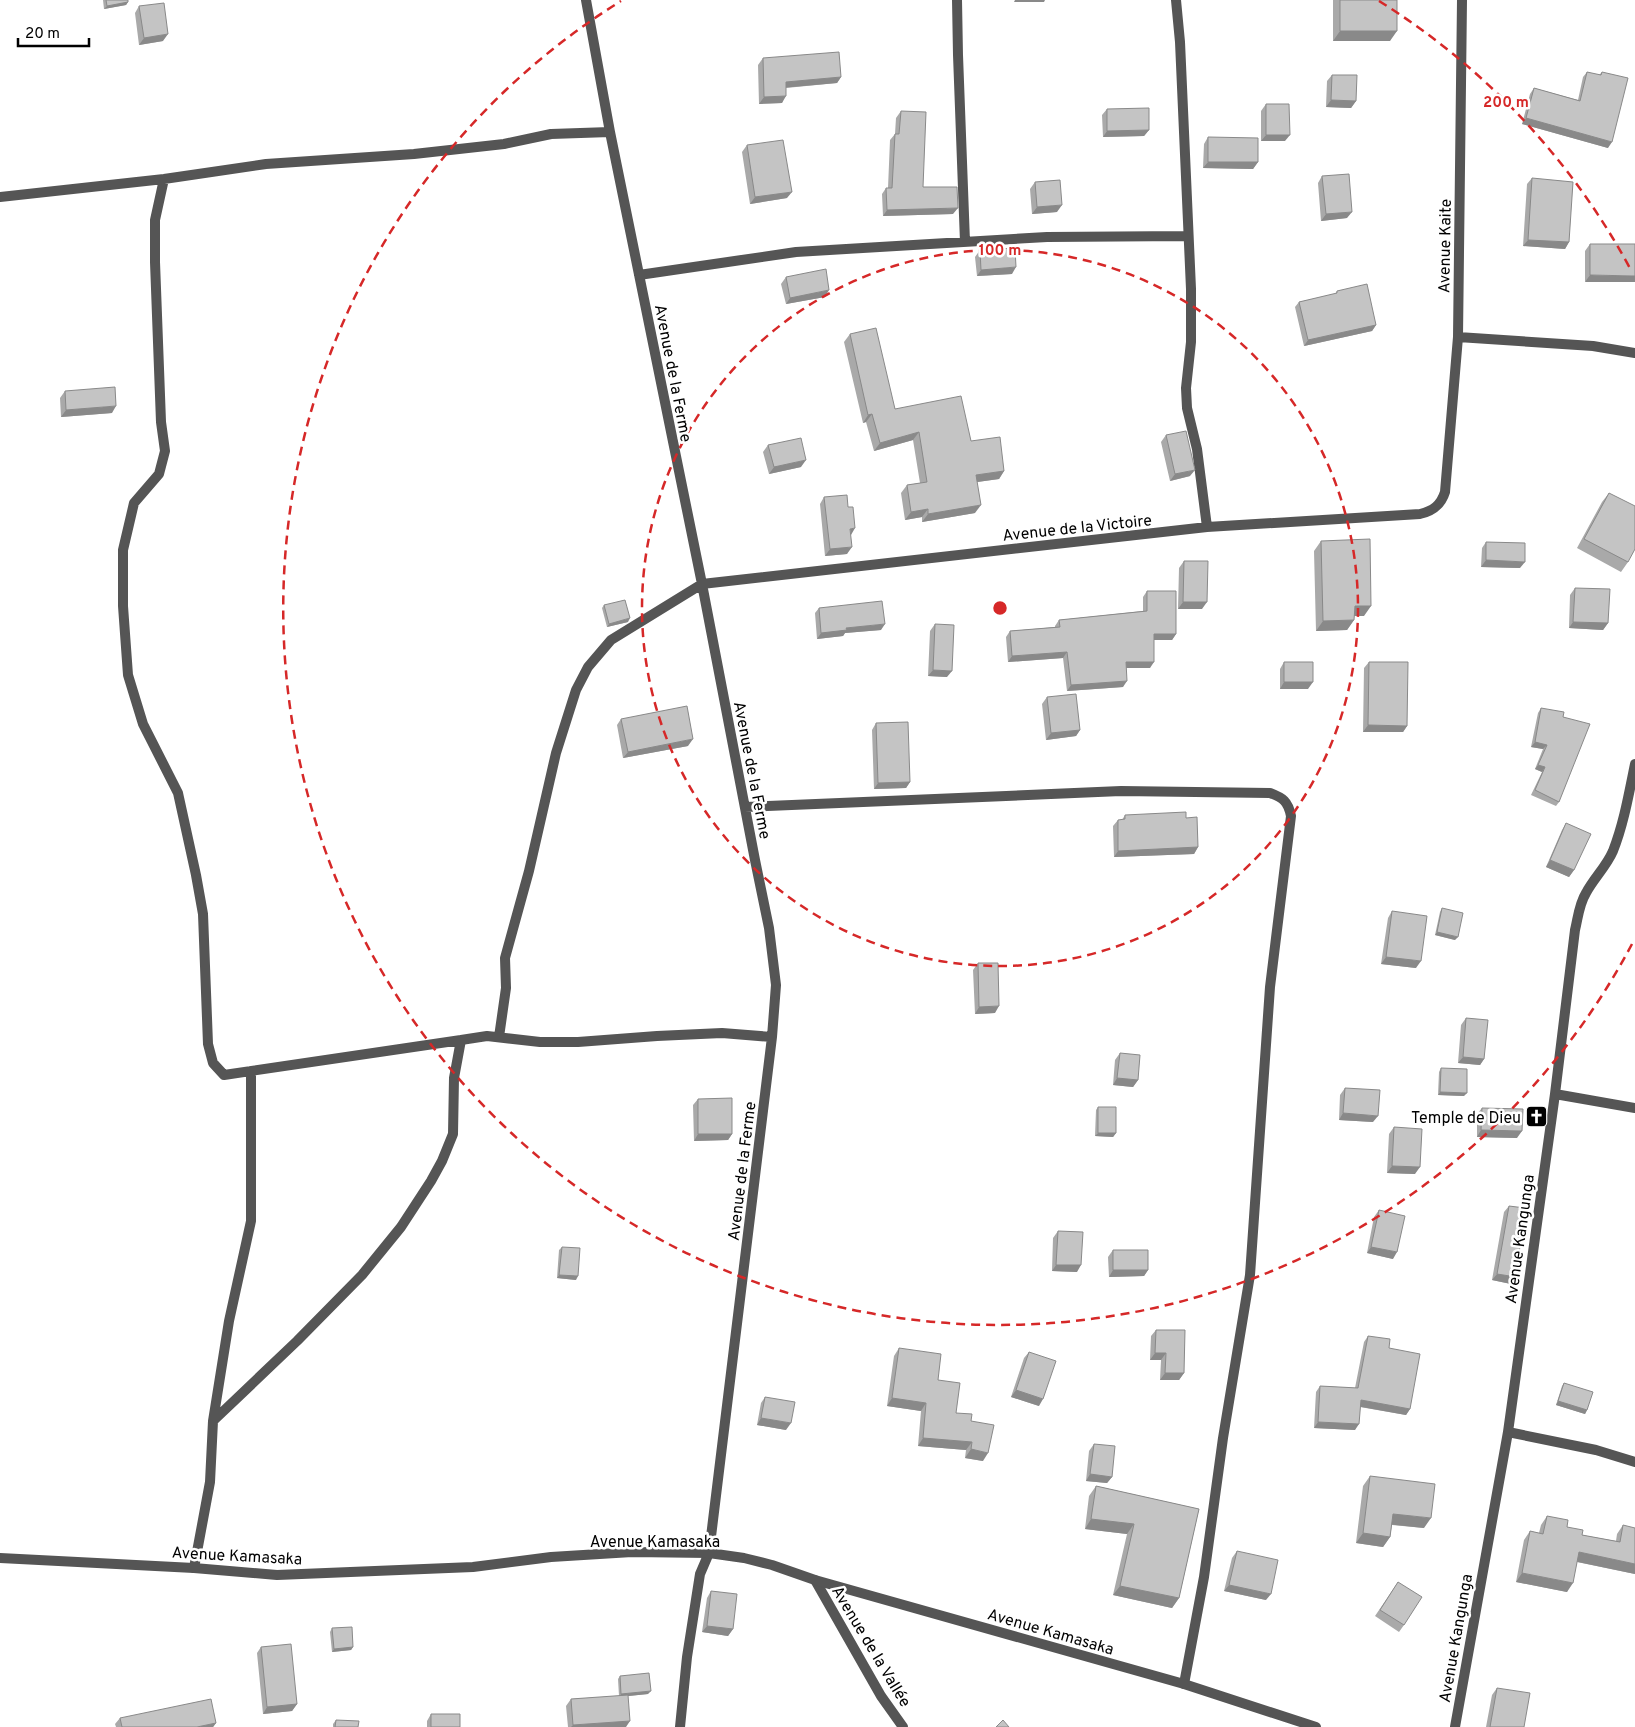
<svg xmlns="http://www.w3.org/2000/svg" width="1635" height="1727" font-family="Overpass,sans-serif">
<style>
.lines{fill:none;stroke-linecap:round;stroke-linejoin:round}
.minor{stroke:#555;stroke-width:10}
.tertiary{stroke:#555;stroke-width:10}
.wall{fill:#a9a9a9}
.shaded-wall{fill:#898989}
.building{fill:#c4c4c4;stroke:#898989}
.ring{fill:none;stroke:#d62828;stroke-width:2.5;stroke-dasharray:9 6}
.labels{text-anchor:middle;stroke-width:5;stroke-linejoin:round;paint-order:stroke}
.street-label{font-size:16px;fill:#000;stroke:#fff}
.poi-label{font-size:16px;fill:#000;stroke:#fff;text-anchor:end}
.centre{fill:#d62828;stroke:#fff;stroke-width:2.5}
.ring-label{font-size:15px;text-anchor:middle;font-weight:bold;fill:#d62828;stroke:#fff;stroke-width:5;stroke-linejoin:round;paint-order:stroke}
</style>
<rect width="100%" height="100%" fill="#fff"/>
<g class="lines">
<!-- minor -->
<path class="minor" d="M586,0L610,132L702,584L755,860L769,928L776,985L772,1037L709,1553L700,1574L687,1657L680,1727
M957,0L958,55L965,242
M1176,0L1180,42L1191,289V342L1186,388L1187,408L1197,449L1207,527
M164,179L155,220V262L161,422L165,451L159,474L134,503L123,550V606L128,675L143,724L178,793L196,875L203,914L208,1044L213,1063L224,1075L461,1040
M0,197L164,179L266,164L414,154L504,144L551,134L610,132
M639,275L796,252L1047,237L1188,236
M1458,337L1593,346L1635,353
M745,807L1121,791L1270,793C1283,798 1288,801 1291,816L1270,987L1250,1275L1223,1438L1204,1577L1184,1684
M499,1037L506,988L505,958L529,871L556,753L576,690L588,667L611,640L702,584L1207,527L1420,514C1433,511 1441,505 1445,492L1458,337L1462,0
M1555,1094L1635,1108
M213,1421L229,1321L251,1221V1071
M1508,1432L1596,1450L1635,1462
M194,1568L210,1482L213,1421L297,1341L362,1275L401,1227L431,1181L442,1161L453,1134L454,1078L461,1040L487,1036L540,1042H578L657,1036L722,1033L772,1037
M815,1580L881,1696L903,1727
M1455,1727L1508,1432L1555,1094L1575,930C1578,918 1579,904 1586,893C1594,878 1606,867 1613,851C1624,823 1629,793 1635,764"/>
<!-- tertiary -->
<path class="tertiary" d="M0,1558L194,1568L277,1575L473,1567L551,1557L632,1552L709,1553L744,1558L772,1565L815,1580L1184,1684L1316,1727"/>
</g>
<!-- wall -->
<path class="wall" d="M103,0H128V2L126,5L104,9Z
M1333,0H1397L1390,41H1333Z
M139,6L163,41L139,45L135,13Z
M763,58L841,77L837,83L786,88L782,103L759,104L758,65Z
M1587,72L1599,75L1602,72L1608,148L1522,124L1530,94L1534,88L1578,100L1583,77Z
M1332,75L1356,101L1351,108L1326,107L1327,81Z
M1266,104L1285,141H1261V111Z
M1107,109L1149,130L1144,136L1103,137L1102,115Z
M901,111L923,187L953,214L883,216L882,194L886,188H888L890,140L895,134L896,118Z
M1208,137L1258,162L1253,169L1203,168L1204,144Z
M747,145L787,198L750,204L742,152Z
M1322,176L1347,218L1321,221L1318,183Z
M1532,178L1569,242L1565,249L1523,246L1527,184Z
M1035,182L1057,212L1032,214L1030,189Z
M1590,244H1635L1585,282V251Z
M980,250L1012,274L977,276L975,257Z
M786,277L825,297L786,304L781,284Z
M1337,291L1376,325L1372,331L1304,346L1295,307L1299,302L1335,294Z
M850,334L895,409L971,441L1004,471L999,479L977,482L975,513L922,522V517L905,520L901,493L907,485L920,483L913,440L874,451L866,422L863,423L844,342Z
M65,391L112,413L61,417L60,398Z
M1166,435L1190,476L1170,481L1161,442Z
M768,445L801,467L769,474L763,452Z
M1609,493L1628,562L1621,572L1577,548L1602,502Z
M824,497L850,535L847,554L825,556L820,504Z
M1321,541L1364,616H1354V620L1347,630L1316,631L1314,551Z
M1486,542L1520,568L1481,567L1482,548Z
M1184,561L1202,609H1178L1179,568Z
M1575,588L1608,623L1603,630L1569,628L1570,595Z
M1147,591L1176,634L1172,640H1154L1150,668H1126L1123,687L1067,691L1063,658L1008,662L1006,637L1010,631L1055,627V626L1059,620L1143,611V597Z
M604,605L628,622L607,627L602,608Z
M819,608L881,630L845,633L843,636L817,639L815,613Z
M935,624L947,677L928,676L930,631Z
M1284,662L1308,689H1280V669Z
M1369,662L1407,726L1403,732H1363L1364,668Z
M1047,697L1080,730L1076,736L1046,740L1042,704Z
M1541,708L1563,717L1559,802L1556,806L1531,795L1542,772L1535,769L1543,749L1531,747L1538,713Z
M621,719L688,746L623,758L617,725Z
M876,723L910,782L906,788L874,789L872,730Z
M1125,815L1186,818L1198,847L1194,854L1114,857L1113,826L1118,820H1122Z
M1566,823L1574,870L1569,877L1546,867L1562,830Z
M1442,908L1455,940L1435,935L1440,912Z
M1392,911L1416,968L1381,964L1388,918Z
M978,963L995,1013L975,1014L973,970Z
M1466,1018L1484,1059L1480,1065L1458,1063L1461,1025Z
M1120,1053L1138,1080L1133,1087L1113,1085L1115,1060Z
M1441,1068L1464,1096L1438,1095L1439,1072Z
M1345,1088L1373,1122L1339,1120L1340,1095Z
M698,1099L732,1134L728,1140L694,1141L693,1105Z
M1098,1107L1116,1133L1113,1137L1095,1136L1096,1110Z
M1482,1108L1517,1138L1477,1137V1114Z
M1394,1127L1415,1174L1387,1173L1389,1134Z
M1509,1206L1511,1284L1492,1280L1504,1212Z
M1379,1210L1393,1259L1367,1253L1374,1217Z
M1058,1231L1077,1272L1052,1271L1053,1238Z
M562,1247L576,1280L557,1278L559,1250Z
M1113,1250L1148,1270L1144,1276L1109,1277L1108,1257Z
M1156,1330L1184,1373L1179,1380H1160L1161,1360H1150L1151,1336Z
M1368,1336L1389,1348L1410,1409L1406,1415L1360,1407L1355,1430L1314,1428L1316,1392L1320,1386L1355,1388L1364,1342Z
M899,1348L938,1380L956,1413L971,1421L983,1461L965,1458L966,1450L918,1446L921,1411L887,1406L894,1356Z
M1029,1352L1039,1406L1011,1397L1024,1358Z
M1564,1383L1587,1410L1585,1414L1556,1405L1562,1386Z
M765,1397L786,1430L757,1425L761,1403Z
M1094,1444L1112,1477L1107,1483L1086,1481L1089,1451Z
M1370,1476L1424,1528L1392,1525L1390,1537L1383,1547L1356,1543L1363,1486Z
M1096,1486L1199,1509L1179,1598L1172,1608L1113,1595L1127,1534L1085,1529L1089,1496Z
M1547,1516L1582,1535L1616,1541L1617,1534L1623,1525L1635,1574L1577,1562L1567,1592L1516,1582L1524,1540L1530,1531L1539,1533L1541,1525Z
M1237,1551L1266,1600L1224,1591L1232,1558Z
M1398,1582L1404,1625L1399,1632L1375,1616Z
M711,1591L733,1629L728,1636L702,1632L707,1598Z
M332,1628L353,1647L351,1650L332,1652L330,1632Z
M261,1647L297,1704L292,1711L263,1714L257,1653Z
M620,1676L648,1694L628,1696L626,1727H568L566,1706L571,1699L619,1696L618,1679Z
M1497,1688L1524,1727H1486L1492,1695Z
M431,1714L460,1727H427V1721Z
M120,1718L216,1723L213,1727H116L115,1724Z
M336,1720L358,1727H333V1724Z"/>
<!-- shaded-wall -->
<path class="shaded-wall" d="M1015,0H1045L1044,2H1014Z
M128,2L126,5L104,9L107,6Z
M1340,31H1397L1390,41H1333Z
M168,34L163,41L139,45L144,38Z
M841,77L837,83L781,88L786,82Z
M786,96L782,103L759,104L764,97Z
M1331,100L1356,101L1351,108L1326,107Z
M1526,118L1612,142L1608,148L1522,124Z
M1149,130L1144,136L1103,137L1107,131Z
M1266,135H1290L1285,141H1261Z
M1208,162H1258L1253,169L1203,168Z
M792,192L787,198L750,204L755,197Z
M1062,205L1057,212L1032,214L1037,207Z
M958,208L953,214L883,216L887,210Z
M1352,212L1347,218L1321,221L1326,214Z
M1528,240L1569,242L1565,249L1523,246Z
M1016,267L1012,274L977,276L981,270Z
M1590,275L1635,276V282H1585Z
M829,290L825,297L786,304L790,298Z
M1376,325L1372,331L1304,346L1308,340Z
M116,406L112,413L61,417L66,410Z
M872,414L866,422L863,423L868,415Z
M919,432L913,440L874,451L880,443Z
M806,460L801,467L769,474L774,467Z
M1195,470L1190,476L1170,481L1175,474Z
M1004,471L999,479L970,483L976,475Z
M981,505L975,513L922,522L928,514Z
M928,509L922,517L905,520L911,512Z
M855,528L851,535L850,529Z
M852,547L847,554L825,556L830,549Z
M1486,560L1525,562L1520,568L1481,567Z
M1183,602H1207L1202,609H1178Z
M1355,606H1371L1364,616H1348Z
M630,618L628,622L607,627L609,624Z
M1354,620L1347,630L1316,631L1323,621Z
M1573,622L1608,623L1603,630L1569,628Z
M885,624L881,630L845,633L843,636L817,639L821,633L846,628Z
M1154,634H1176L1172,640H1150Z
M1067,652L1063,658L1008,662L1012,656Z
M1126,662H1154L1150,668H1122Z
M933,670L952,671L947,677L928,676Z
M1127,681L1123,687L1067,691L1071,685Z
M1284,682H1313L1308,689H1280Z
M1368,725L1407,726L1403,732H1363Z
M1080,730L1076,736L1046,740L1051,733Z
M693,739L688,746L623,758L628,752Z
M1535,742L1547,745L1543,749L1531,747Z
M1538,765L1545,767L1542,772L1535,769Z
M910,782L906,788L874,789L878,783Z
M1198,847L1194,854L1114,857L1118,851Z
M1550,860L1574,870L1569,877L1546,867Z
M1437,932L1458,937L1455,940L1435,935Z
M1386,957L1421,961L1416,968L1381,964Z
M999,1006L995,1013L975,1014L979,1007Z
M1463,1057L1484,1059L1480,1065L1458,1063Z
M1117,1078L1138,1080L1133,1087L1113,1085Z
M1440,1092L1467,1093L1464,1096L1438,1095Z
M1343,1113L1378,1116L1373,1122L1339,1120Z
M1481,1130L1522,1131L1517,1138L1477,1137Z
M1098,1133H1116L1113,1137L1095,1136Z
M698,1134H732L728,1140L694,1141Z
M1392,1166L1420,1167L1415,1174L1387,1173Z
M1371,1247L1397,1252L1393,1259L1367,1253Z
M1056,1265H1081L1077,1272L1052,1271Z
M1113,1270H1148L1144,1276L1109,1277Z
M1497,1274L1516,1277L1511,1284L1492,1280Z
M559,1275L578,1276L576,1280L557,1278Z
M1155,1353H1166L1161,1360H1150Z
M1165,1373H1184L1179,1380H1160Z
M1016,1390L1043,1399L1039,1406L1011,1397Z
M892,1398L926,1403L921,1411L887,1406Z
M1361,1400L1410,1409L1406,1415L1356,1406Z
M1558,1401L1587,1410L1585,1414L1556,1405Z
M761,1418L791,1423L786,1430L757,1425Z
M1318,1422L1359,1424L1355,1430L1314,1428Z
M923,1438L972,1442L966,1450L918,1446Z
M971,1449L988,1453L983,1461L965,1458Z
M1090,1474L1112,1477L1107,1483L1086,1481Z
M1393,1514L1431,1518L1424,1528L1386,1524Z
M1091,1519L1134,1524L1127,1534L1085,1529Z
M1363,1533L1390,1537L1383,1547L1356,1543Z
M1579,1552L1635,1564V1574L1573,1561Z
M1522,1573L1573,1583L1567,1592L1516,1582Z
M1229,1585L1271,1594L1266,1600L1224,1591Z
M1120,1586L1179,1598L1172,1608L1113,1595Z
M707,1626L733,1629L728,1636L702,1632Z
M353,1647L351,1650L332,1652L334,1649Z
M651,1691L648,1694L619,1697L621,1694Z
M297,1704L292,1711L263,1714L267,1707Z
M630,1721L626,1727H571L573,1725Z
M216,1723L213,1727H197Z"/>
<!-- building -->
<path class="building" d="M106,0H128V2L107,6Z
M1340,0H1397V31H1340Z
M164,3L168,34L144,38L139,6Z
M839,52L841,77L786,82V96L764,97L763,58Z
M1587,72L1601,75L1602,72L1628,78L1612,142L1526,118L1534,88L1580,101Z
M1332,75H1357L1356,101L1331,100Z
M1266,104H1289L1290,135H1266Z
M1149,108V130L1107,131V109Z
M901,111L926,112L923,187H957L958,208L887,210L886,188H892L895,134H899Z
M1208,137L1258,138V162H1208Z
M783,140L792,192L755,197L747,145Z
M1349,174L1352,212L1326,214L1322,176Z
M1532,178L1573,182L1569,242L1528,240Z
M1060,180L1062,205L1037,207L1035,182Z
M1590,244H1635V276L1590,275Z
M1015,248L1016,267L981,270L980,250Z
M826,269L829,290L790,298L786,277Z
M1367,284L1376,325L1308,340L1299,302L1337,293V291Z
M876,328L895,409L961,396L971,441L1000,437L1004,471L976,475L981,505L928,514V509L911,512L907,485L927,482L919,432L880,443L872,414L868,415L850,334Z
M115,387L116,406L66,410L65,391Z
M1186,431L1195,470L1175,474L1166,435Z
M801,438L806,460L774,467L768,445Z
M1609,493L1635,506V549L1628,562L1584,539Z
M847,495L848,507H853L855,528L850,529L852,547L830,549L824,497Z
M1370,539L1371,606H1355L1354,620L1323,621L1321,541Z
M1486,542L1525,543V562L1486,560Z
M1184,561H1208L1207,602H1183Z
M1575,588L1610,589L1608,623L1573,622Z
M1147,591H1176V634H1154V662H1126L1127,681L1071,685L1067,652L1012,656L1010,631L1060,627L1059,620L1147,611Z
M625,600L630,618L609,624L604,605Z
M882,601L885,624L846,628L847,630L821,633L819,608Z
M935,624L954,625L952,671L933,670Z
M1284,662H1313V682H1284Z
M1369,662H1408L1407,726L1368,725Z
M1076,694L1080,730L1051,733L1047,697Z
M687,706L693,739L628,752L621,719Z
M1541,708L1564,712L1563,717L1590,724L1559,802L1535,790L1545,767L1538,765L1547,745L1535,742Z
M908,722L910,782L878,783L876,723Z
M1186,812V818L1197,817L1198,847L1118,851V820L1125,819V815Z
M1566,823L1591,834L1574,870L1550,860Z
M1442,908L1463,913L1458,937L1437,932Z
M1392,911L1427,916L1421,961L1386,957Z
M978,963H998L999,1006L979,1007Z
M1466,1018L1488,1020L1484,1059L1463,1057Z
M1120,1053L1140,1055L1138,1080L1117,1078Z
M1441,1068L1467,1069V1093L1440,1092Z
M1345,1088L1380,1090L1378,1116L1343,1113Z
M732,1098V1134H698V1099Z
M1098,1107H1116V1133H1098Z
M1482,1108L1523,1109L1522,1131L1481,1130Z
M1394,1127L1422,1129L1420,1167L1392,1166Z
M1509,1206L1525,1208L1516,1277L1497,1274Z
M1379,1210L1405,1216L1397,1252L1371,1247Z
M1058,1231L1083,1232L1081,1265H1056Z
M562,1247L580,1248L578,1276L559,1275Z
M1113,1250H1148V1270H1113Z
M1156,1330H1185L1184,1373H1165L1166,1353H1155Z
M1368,1336L1390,1339L1389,1348L1420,1354L1410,1409L1361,1400L1359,1424L1318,1422L1320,1386L1358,1388Z
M899,1348L941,1354L938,1380L960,1383L956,1413L972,1414L971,1421L994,1425L988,1453L971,1449L972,1442L923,1438L926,1403L892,1398Z
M1029,1352L1056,1361L1043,1399L1016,1390Z
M1564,1383L1593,1392L1587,1410L1558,1401Z
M765,1397L795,1402L791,1423L761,1418Z
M1094,1444L1115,1446L1112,1477L1090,1474Z
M1370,1476L1435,1484L1431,1518L1393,1514L1390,1537L1363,1533Z
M1096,1486L1199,1509L1179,1598L1120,1586L1134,1524L1091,1519Z
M1547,1516L1568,1520L1567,1527L1583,1530L1582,1535L1620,1542L1623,1525L1635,1528V1564L1579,1552L1573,1583L1522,1573L1530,1531L1543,1534Z
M1237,1551L1278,1560L1271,1594L1229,1585Z
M1398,1582L1422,1597L1404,1625L1380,1610Z
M711,1591L737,1594L733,1629L707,1626Z
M352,1627L353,1647L334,1649L332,1628Z
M291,1644L297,1704L267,1707L261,1647Z
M649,1673L651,1691L621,1694L620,1676Z
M1497,1688L1530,1693L1524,1727H1490Z
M628,1695L630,1721L573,1725L571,1699Z
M211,1699L216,1723L197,1727H122L120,1718Z
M431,1714H460V1727H431Z
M336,1720L359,1721L358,1727H335Z
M1003,1720L1009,1727H996Z"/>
<!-- distance rings -->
<g class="ring">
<circle cx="1000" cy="608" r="358"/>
<path d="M1632 944A716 716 0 1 1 621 1M1379 1A716 716 0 0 1 1632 272"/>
</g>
<!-- icons -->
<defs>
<symbol id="church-square" viewBox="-11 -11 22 22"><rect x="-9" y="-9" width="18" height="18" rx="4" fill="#000" stroke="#fff"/><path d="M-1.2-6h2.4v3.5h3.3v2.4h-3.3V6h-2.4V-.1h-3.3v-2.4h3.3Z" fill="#fff"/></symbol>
</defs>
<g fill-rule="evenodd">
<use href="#church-square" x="1524" y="1104" width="25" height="25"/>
</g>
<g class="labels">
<!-- street labels -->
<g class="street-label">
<text transform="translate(1444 246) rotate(-89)" y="6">Avenue Kaite</text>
<text transform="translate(674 373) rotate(79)" y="6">Avenue de la Ferme</text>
<text transform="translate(1077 527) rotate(-6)" y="6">Avenue de la Victoire</text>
<text transform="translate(753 770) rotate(79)" y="6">Avenue de la Ferme</text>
<text transform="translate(741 1171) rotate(-83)" y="6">Avenue de la Ferme</text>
<text transform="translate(1519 1239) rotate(-82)" y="6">Avenue Kangunga</text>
<text x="655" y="1547">Avenue Kamasaka</text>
<text transform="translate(237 1555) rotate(3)" y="6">Avenue Kamasaka</text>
<text transform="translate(1051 1631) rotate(16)" y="6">Avenue Kamasaka</text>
<text transform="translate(1455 1638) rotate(-80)" y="6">Avenue Kangunga</text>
<text transform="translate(872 1646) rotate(59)" y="6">Avenue de la Vallée</text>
</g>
<!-- poi labels -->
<g class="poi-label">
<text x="1521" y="1123">Temple de Dieu</text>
</g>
</g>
<circle cx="1000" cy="608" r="8" class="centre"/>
<g class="ring-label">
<text x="1506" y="107">200 m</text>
<text x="1000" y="255">100 m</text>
</g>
<!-- scale -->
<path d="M18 38v8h71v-8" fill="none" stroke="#000000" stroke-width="2.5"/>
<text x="25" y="38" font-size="15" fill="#000000" stroke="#ffffff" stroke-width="4" paint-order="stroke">20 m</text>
</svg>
